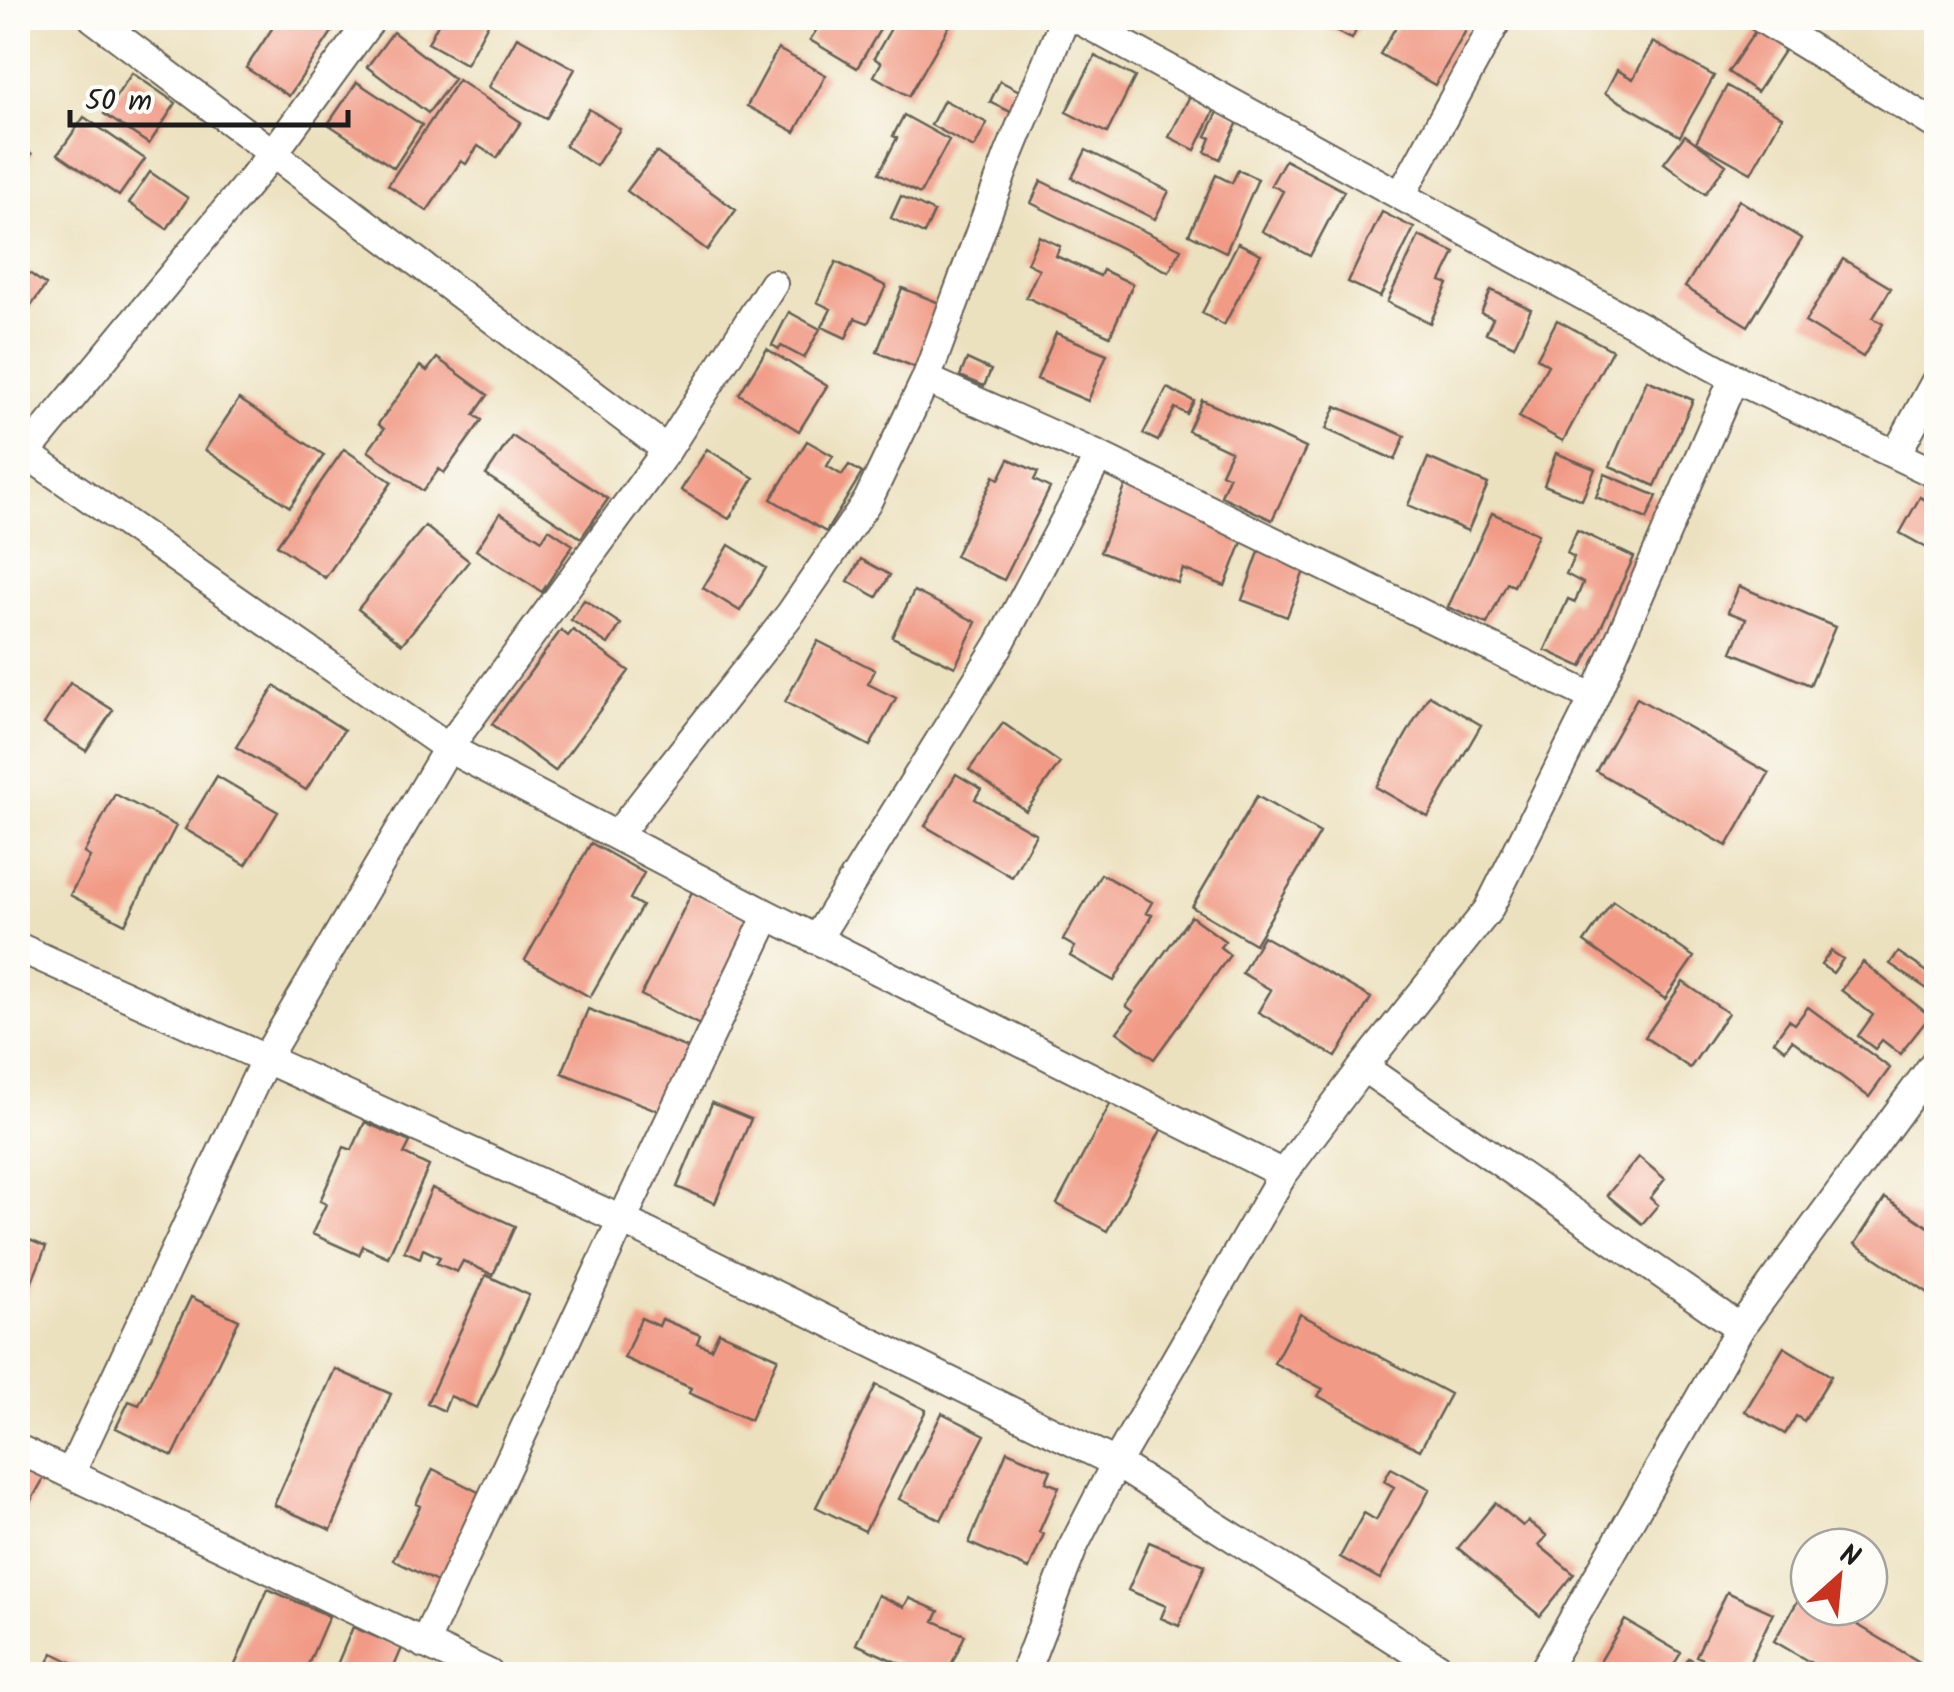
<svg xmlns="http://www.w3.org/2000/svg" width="1954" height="1692" font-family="Kalam,sans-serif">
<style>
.building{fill:#f19a85}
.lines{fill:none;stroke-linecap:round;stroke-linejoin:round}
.minor-casing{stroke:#656155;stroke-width:32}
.minor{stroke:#fff;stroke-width:28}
</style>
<rect width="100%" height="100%" fill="#fdfcf7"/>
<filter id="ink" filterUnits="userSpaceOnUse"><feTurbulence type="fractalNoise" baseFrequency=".01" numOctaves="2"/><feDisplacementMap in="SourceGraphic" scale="20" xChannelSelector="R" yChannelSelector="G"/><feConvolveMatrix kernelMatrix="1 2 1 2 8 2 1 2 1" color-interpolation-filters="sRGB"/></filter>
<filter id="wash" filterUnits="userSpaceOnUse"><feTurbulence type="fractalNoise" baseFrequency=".0048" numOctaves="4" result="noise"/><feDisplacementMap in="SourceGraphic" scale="40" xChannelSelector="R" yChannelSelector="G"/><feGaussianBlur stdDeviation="2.25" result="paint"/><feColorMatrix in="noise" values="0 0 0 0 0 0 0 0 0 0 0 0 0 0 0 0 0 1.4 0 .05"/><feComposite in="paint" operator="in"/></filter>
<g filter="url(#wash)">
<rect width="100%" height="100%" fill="#ece1bf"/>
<g id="blocks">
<!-- building -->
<path class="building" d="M279,18H330L338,23L289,96L246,68Z
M441,18H491L466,64L428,43Z
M824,18H887L857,68L810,40Z
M897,18H954L909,96L874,76L881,63L874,58Z
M1307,18H1362L1352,39Z
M1401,18H1473L1435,85L1380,54Z
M1760,24L1789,43L1757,92L1728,72Z
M393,32L454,79L428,113L367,67Z
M517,37L575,69L546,119L489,87Z
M1653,42L1714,76L1680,136L1605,93L1617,70L1633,79Z
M778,49L826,75L795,132L747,106Z
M1095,56L1135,77L1107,133L1066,112Z
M132,73L176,103L149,144L104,114Z
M458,80L521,122L497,158L478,146L466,164L461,161L427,211L388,185Z
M1000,81L1029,96L1019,116L990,102Z
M357,82L422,125L394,168L328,124Z
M1727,86L1782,117L1751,173L1696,142Z
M1190,96L1215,109L1195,150L1169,137Z
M944,100L987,123L974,148L931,125Z
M1220,108L1240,118L1220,159L1205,152L1211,138L1206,136Z
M589,109L620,129L596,166L565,146Z
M904,115L949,140L920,194L879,173L897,138L893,136Z
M84,117L145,159L119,196L58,154Z
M1685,135L1726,165L1705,194L1664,163Z
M18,144L32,154L18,175Z
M1086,150L1169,191L1155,219L1072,178Z
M656,152L736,210L707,250L627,191Z
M1285,160L1344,191L1310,256L1262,231L1283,191L1271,185Z
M1238,170L1258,179L1226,252L1189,234L1216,175L1232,183Z
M150,172L188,198L167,229L129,203Z
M1041,181L1181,249L1169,272L1031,203Z
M901,196L934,212L924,234L891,218Z
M1739,200L1802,239L1748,326L1685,287Z
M1382,212L1414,228L1380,297L1348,282Z
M1039,236L1060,246L1056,256L1100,276L1103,270L1133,284L1110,336L1026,297L1039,269L1027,263Z
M1419,236L1455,253L1441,281L1448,284L1430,323L1387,302Z
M1238,243L1261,254L1224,325L1202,313Z
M1843,259L1891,288L1873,318L1883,324L1863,357L1805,322Z
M836,262L886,286L868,323L855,318L846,338L822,327L831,309L817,302Z
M18,265L46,285L18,324Z
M902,288L942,304L917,368L877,352Z
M1491,290L1531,309L1514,346L1486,333L1493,318L1481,313Z
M789,312L820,329L804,358L781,346L779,349L772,345Z
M1557,320L1612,350L1563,441L1519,417L1548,365L1537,358Z
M1056,333L1107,354L1088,401L1037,379Z
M767,349L827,386L799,431L739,394Z
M437,358L488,395L474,415L482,420L444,473L439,469L423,491L368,451L384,429L378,424L420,366L427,371Z
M967,359L991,370L984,386L960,376Z
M1647,380L1693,400L1655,486L1610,466Z
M1167,388L1194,401L1187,414L1175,408L1158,441L1143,434Z
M239,399L324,455L290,507L205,450Z
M1202,400L1306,448L1272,520L1221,496L1229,477L1221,473L1231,451L1188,431Z
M1336,406L1405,436L1395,460L1326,429Z
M512,436L608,499L581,538L486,475Z
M807,441L833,456L827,466L842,475L849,465L862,473L826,532L771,499Z
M344,449L392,482L325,578L277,545Z
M707,449L754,478L729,519L681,490Z
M1556,453L1595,469L1582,500L1544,485Z
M1428,458L1488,484L1468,531L1408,505Z
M1009,459L1038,472L1034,480L1050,488L1004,580L955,556L994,476L999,479Z
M1605,474L1657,496L1647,519L1596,497Z
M1127,482L1247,529L1225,586L1183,569L1178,583L1100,552Z
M1920,497L1936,506V530L1927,548L1900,533Z
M500,513L542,540L549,529L573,545L542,592L476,550Z
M1492,513L1538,534L1514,586L1507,583L1487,624L1448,607Z
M425,526L469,561L402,644L358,609Z
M1577,530L1634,557L1582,667L1545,650L1568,599L1575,602L1583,583L1566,574L1574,557L1567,553Z
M1262,543L1308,560L1287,617L1242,600Z
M729,545L766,568L740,611L703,588Z
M861,559L890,575L877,597L848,581Z
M1739,586L1835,627L1810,685L1732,652L1746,619L1728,612Z
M914,591L976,622L955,667L892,637Z
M584,600L621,624L608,644L571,620Z
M561,630L568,636L573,630L629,671L555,771L492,724Z
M818,641L875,670L868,684L896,698L870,746L785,702Z
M70,683L113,710L86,751L44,724Z
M275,686L344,730L306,790L236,747Z
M1429,695L1481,725L1428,817L1376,787Z
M1637,698L1769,773L1727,846L1596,771Z
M1003,723L1060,763L1026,811L969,770Z
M956,774L981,789L975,799L1036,834L1012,877L925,826Z
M217,776L278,812L246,865L185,829Z
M115,794L176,826L125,924L70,895L90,857L84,853Z
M1257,796L1320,833L1255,944L1192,907Z
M591,843L644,873L630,899L642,906L590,997L525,960Z
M1101,874L1152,902L1146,913L1152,915L1114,981L1070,956L1075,947L1063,940Z
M692,892L751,921L700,1025L641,995Z
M1613,901L1694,957L1665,999L1584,942Z
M1191,916L1225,941L1220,947L1230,955L1154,1059L1117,1032L1133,1011L1126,1006Z
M1263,936L1371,998L1336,1057L1258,1012L1271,990L1242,973Z
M1831,951L1843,959L1833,973L1821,965Z
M1898,952L1936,978V995L1890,964Z
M1863,962L1930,1016L1900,1054L1882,1040L1875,1049L1858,1036L1873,1015L1841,990Z
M1683,982L1728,1013L1690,1068L1645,1037Z
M1808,1007L1890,1068L1869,1097L1792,1040L1785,1050L1774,1041L1789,1020L1795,1024Z
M588,1009L690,1049L664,1113L562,1073Z
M1113,1099L1163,1126L1107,1231L1057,1204Z
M712,1103L751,1119L715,1203L677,1187Z
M365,1122L410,1142L404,1154L429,1166L388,1257L363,1246L359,1255L312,1234L326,1204L320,1201L344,1147L352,1150Z
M1639,1157L1665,1179L1650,1198L1658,1205L1642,1224L1607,1195Z
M432,1188L515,1226L493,1275L463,1261L457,1272L436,1263L440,1257L423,1249L420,1258L404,1251Z
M1885,1198L1936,1232V1298L1855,1244Z
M18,1235L46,1247L18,1316Z
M486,1275L529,1295L477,1408L450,1396L444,1411L427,1403Z
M191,1297L239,1320L173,1456L116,1428L129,1401L139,1405Z
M1300,1314L1450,1394L1420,1450L1318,1396L1323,1389L1274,1363Z
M641,1318L659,1326L662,1319L700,1335L697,1343L711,1349L719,1332L778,1358L750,1420L689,1393L691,1388L624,1358Z
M1784,1347L1831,1376L1804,1421L1796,1416L1785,1434L1745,1411Z
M335,1369L391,1394L331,1530L274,1505Z
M876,1385L926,1410L865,1531L816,1507Z
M942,1413L985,1435L941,1520L899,1499Z
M18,1451L49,1469L18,1524Z
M1007,1451L1051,1470L1046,1482L1059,1487L1039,1532L1044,1534L1029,1569L969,1543Z
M1391,1468L1430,1489L1380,1579L1340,1557L1364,1513L1376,1520L1394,1487L1384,1481Z
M433,1469L488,1497L443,1585L393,1560L420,1506L416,1504Z
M1495,1503L1523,1526L1528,1521L1547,1536L1539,1545L1574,1574L1540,1616L1458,1548Z
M1149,1542L1205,1565L1179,1626L1161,1618L1166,1606L1128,1590Z
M268,1589L329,1616L304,1674H231Z
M1727,1592L1773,1613L1744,1674H1734L1696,1656Z
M1803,1592L1809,1595V1607H1828L1936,1672V1674H1830L1774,1641Z
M878,1595L904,1607L909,1598L939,1611L934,1621L965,1635L947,1674H923L856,1644Z
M1625,1620L1681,1653L1668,1674H1614L1598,1665Z
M353,1627L402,1648L391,1674H333Z
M53,1653L96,1674H42Z
M1689,1658L1718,1674H1679Z"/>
</g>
</g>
<g filter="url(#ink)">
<use href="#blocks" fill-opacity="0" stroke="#656155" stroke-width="2.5"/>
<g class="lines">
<defs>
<path id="minor" d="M93,18L667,450
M1076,18L1734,378L1936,474
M1761,18L1936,125
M1401,195L1498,18
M926,379L1099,456L1594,698
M18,448L448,748L768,915L1283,1174
M25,454L274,152L372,18
M1896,454L1936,381
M617,835L791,613L868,500L926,379L1008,157L1065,18
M816,940L999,645L1099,456
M18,947L622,1220L1116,1463L1449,1674
M1363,1067L1740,1328
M18,1449L489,1674
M70,1474L266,1058L448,748L667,450L773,284
M424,1644L622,1220L768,915
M1024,1674L1074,1545L1116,1463L1283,1174L1363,1067L1488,910L1594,698L1734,378
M1542,1674L1740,1328L1936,1061"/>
</defs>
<!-- minor casing -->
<use href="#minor" class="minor-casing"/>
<!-- minor -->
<use href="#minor" class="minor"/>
</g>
</g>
<!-- margin -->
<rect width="1954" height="1692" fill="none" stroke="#fdfcf7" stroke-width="60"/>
<!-- north arrow -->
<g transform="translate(1839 1577) rotate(27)"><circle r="48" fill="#fdfcf7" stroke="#a3a29f" stroke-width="2.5"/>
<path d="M0-8L18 38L0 25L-18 38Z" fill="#c8321e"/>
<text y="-15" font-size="28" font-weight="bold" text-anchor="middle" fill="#1c1c1c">N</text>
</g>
<!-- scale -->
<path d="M70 110v15h278v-15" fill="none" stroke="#1c1c1c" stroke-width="5"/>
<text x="85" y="110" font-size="30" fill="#1c1c1c" stroke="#fdfcf7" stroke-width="8" paint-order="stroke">50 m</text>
</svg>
